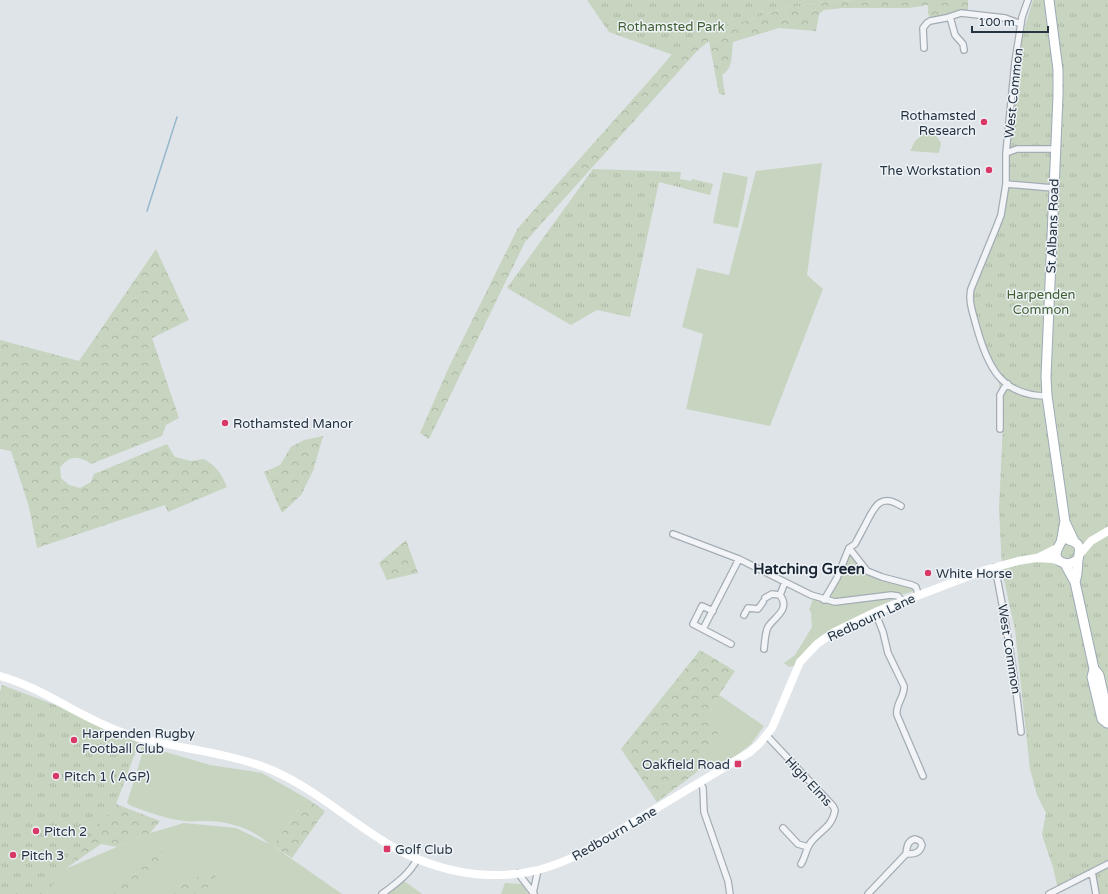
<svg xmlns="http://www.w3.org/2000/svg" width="1108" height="894" font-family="'Varela Round',sans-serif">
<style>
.grass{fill:#c7d4bf}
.forest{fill:url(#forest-crowns)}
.park{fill:url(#park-tufts)}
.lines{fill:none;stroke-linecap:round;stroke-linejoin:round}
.stream{stroke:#96b8cd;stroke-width:1.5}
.street-casing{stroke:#a4acb4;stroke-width:8}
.primary-casing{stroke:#9daab6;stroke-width:11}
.street{stroke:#f2f4f7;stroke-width:5.5}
.secondary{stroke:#fff;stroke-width:8}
.primary{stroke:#fff;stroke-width:9}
.poi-dot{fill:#d93966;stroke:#eef3f7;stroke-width:1.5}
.labels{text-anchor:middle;stroke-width:3;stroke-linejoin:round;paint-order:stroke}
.park-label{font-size:13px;fill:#405f32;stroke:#eef3f7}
.street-label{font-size:13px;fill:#263442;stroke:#eef3f7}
.poi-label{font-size:13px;fill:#263442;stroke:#eef3f7;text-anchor:start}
.quarter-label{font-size:15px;font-weight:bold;fill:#192532;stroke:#eef3f7}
</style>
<defs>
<pattern id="forest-crowns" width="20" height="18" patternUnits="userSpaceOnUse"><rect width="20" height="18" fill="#c7d4bf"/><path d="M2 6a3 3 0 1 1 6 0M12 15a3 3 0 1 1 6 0" fill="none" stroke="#abb7a5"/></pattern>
<pattern id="park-tufts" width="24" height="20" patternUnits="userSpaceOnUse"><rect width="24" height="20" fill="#c7d4bf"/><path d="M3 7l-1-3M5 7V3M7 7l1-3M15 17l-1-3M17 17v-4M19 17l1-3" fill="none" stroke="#abb7a5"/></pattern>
</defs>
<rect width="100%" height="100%" fill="#dfe4e9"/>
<!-- grass -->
<path class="grass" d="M928,130L937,137L941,143L939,153L910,151L915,141Z
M822,163L807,275L823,289L770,426L686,409L703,334L682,327L697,268L729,275L756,171Z
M723,172L748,177L738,228L713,223Z
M851,553L859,565L898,583L914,589V591L904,594L889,593L833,600L828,599L849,554Z
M893,597L894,599L822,635L811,645L794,666L789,667L784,663L795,655L812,627L811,612L809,610L813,599L827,603L834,604Z
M719,695L764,726L751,744L737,755L724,762L709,764L697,772L693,767L722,729L721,724L708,715Z
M142,745L210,765L262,773L306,798L273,846L342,894H46L65,869L150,833L184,823L236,828L269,844C251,827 225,820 200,821C195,821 190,822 185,821C166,819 148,812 131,806L127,803L141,758L142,751L140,747Z
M404,881L421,893L422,894H388Z
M505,883L522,884L528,894H501Z"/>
<!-- forest -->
<path class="forest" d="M854,0H968V11H960L940,17V16L930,17L928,13V5L909,8H843L824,10L819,14L816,31L779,28L733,42C731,55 734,68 722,75L725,95L719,94L709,41L697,51L525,242L429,439L420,433L449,367L518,228L657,72L690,33L745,21L786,8L825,2Z
M156,249L189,320L152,338L179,418L166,425L162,436L91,464C79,455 69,455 60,468L61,478L69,485L80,488L91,482L94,474L167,444L175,457L191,461L204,459C217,467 221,473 227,487L168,512L165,505L37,548L29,507L11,451L0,449V340L79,361Z
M323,436L313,471L301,495L282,513L264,472L280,465L291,447L304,440Z
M406,540L418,573L387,580L379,563Z
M700,650L735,671L719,695L708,715L721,724L722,729L693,767L697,772L657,802L621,749Z
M306,798L325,811L292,858L273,846Z
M116,804L160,821L150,833L117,847L101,844L65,869Z
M159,851H162L166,853L167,859L124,894H105C118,881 141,855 159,851Z
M210,872L216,876L215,882L197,894H167L196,878Z"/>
<!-- park -->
<path class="park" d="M587,0H854L825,2L786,8L745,21L722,27L673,55L609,32Z
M1033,0H1108V894H1096L1092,874L1058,889L1053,867L1042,835L1046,813L1037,795L1030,769L1015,630L1002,570L999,508L1003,424L999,384L983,338L973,305V293L975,286L1005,207L1008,188V157L1015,75L1024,30Z
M593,169L681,172L680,179L691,181L692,179L713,184L710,195L659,182L630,317L597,310L571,325L507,288Z
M2,685L66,709L139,743L116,804L46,894H0V692Z"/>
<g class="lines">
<!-- stream -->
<path class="stream" d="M147,211L177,117"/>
<defs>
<path id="street" d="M1028,0L1022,17L1015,62L1006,153V184L1001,215L996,228L971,289C968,301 973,313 976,325C987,365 1000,396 1047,396
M950,17L955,35L963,44L964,50
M924,48L923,28L927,23L930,21L946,18L961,13L1005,18L1021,24
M1006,153L1017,149H1056
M1006,184L1053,188
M1000,429V395L1004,388L1008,384
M673,534L739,559L811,595L835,602L891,595L898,596L902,601
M849,548L867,571L882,577L912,585L916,587L918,594
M995,567C1006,622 1015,676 1021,732
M765,598L772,594L780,595L785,582
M824,600L837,578L849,548L855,544C858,538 861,533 864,527C873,511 878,491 901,506
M713,611L702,606L693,624L731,644
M875,612L883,632L888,653L904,686C905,697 895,704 897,715L923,776
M744,615L748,608L758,609L763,602
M703,629L739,559
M764,649C765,641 765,633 768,627C774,617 791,610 780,595
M767,736L833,806L835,810C832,827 822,829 812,841C806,847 806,856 801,864
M700,782L703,788L704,812L728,881L730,894
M783,828L798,844L808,847
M1092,872L1096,894
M518,873L534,894
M533,893L538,870
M382,894C394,885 410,874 417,859
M868,894L906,854C913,854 920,854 922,845L920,841L915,839C907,841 907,847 906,854
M1049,894L1108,864"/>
<path id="primary" d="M1049,0L1058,70V96L1046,377L1047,396L1065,522L1074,541
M1065,522C1063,528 1063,536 1061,542C1057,549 1051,559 1064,563C1070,565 1074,563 1078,559
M1069,540C1082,543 1080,550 1078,560C1077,568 1078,574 1075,582
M1065,564L1075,582L1094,669L1099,675L1108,715
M1094,669L1092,677L1102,719L1107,723"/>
</defs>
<!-- street casing -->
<use href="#street" class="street-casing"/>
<!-- primary casing -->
<use href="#primary" class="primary-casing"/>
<!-- street -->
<use href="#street" class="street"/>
<!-- secondary -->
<path class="secondary" d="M1080,554L1091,541L1108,531
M1037,558L1057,548
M0,676C44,688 80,718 124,733C171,749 228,751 274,771C314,789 346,818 383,841C429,870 484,883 538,870C553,866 568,860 582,853L750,752L759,744L772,728L800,662L817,644L834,632L875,612L985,570L1018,561L1036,558L1053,559L1061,562"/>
<!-- primary -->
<use href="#primary" class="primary"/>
</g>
<!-- markers -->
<g class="poi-dot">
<circle cx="984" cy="122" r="4"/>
<circle cx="989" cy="170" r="4"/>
<circle cx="225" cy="423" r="4"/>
<circle cx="928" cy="573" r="4"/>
<circle cx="74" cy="740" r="4"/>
<rect x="734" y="760" width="8" height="8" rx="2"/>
<circle cx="56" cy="776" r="4"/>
<circle cx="36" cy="831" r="4"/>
<rect x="383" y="845" width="8" height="8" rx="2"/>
<circle cx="13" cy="855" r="4"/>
</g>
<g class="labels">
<!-- park labels -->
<g class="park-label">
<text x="671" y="31">Rothamsted Park</text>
<text x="1041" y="299">Harpenden<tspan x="1041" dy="15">Common</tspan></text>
</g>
<!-- street labels -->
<g class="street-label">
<text transform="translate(1013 93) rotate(-84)" y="5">West Common</text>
<text transform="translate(1052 226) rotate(-88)" y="5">St Albans Road</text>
<text transform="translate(871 617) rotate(-25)" y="5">Redbourn Lane</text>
<text transform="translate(1010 649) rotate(81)" y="5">West Common</text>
<text transform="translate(809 781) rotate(47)" y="5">High Elms</text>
<text transform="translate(614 833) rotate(-30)" y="5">Redbourn Lane</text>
</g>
<!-- poi labels -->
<g class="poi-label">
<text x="976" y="120" text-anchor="end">Rothamsted<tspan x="976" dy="15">Research</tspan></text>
<text x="981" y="175" text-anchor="end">The Workstation</text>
<text x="233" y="428">Rothamsted Manor</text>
<text x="936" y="578">White Horse</text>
<text x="82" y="738">Harpenden Rugby<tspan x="82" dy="15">Football Club</tspan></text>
<text x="730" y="769" text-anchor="end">Oakfield Road</text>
<text x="64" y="781">Pitch 1 ( AGP)</text>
<text x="44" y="836">Pitch 2</text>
<text x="395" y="854">Golf Club</text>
<text x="21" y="860">Pitch 3</text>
</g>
<!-- quarter labels -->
<g class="quarter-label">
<text x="809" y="574">Hatching Green</text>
</g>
</g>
<!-- scale -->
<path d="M972 26v6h76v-6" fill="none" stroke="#263442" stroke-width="2"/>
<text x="978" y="26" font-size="12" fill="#263442" stroke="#eef3f7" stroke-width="3" paint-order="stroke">100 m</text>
</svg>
